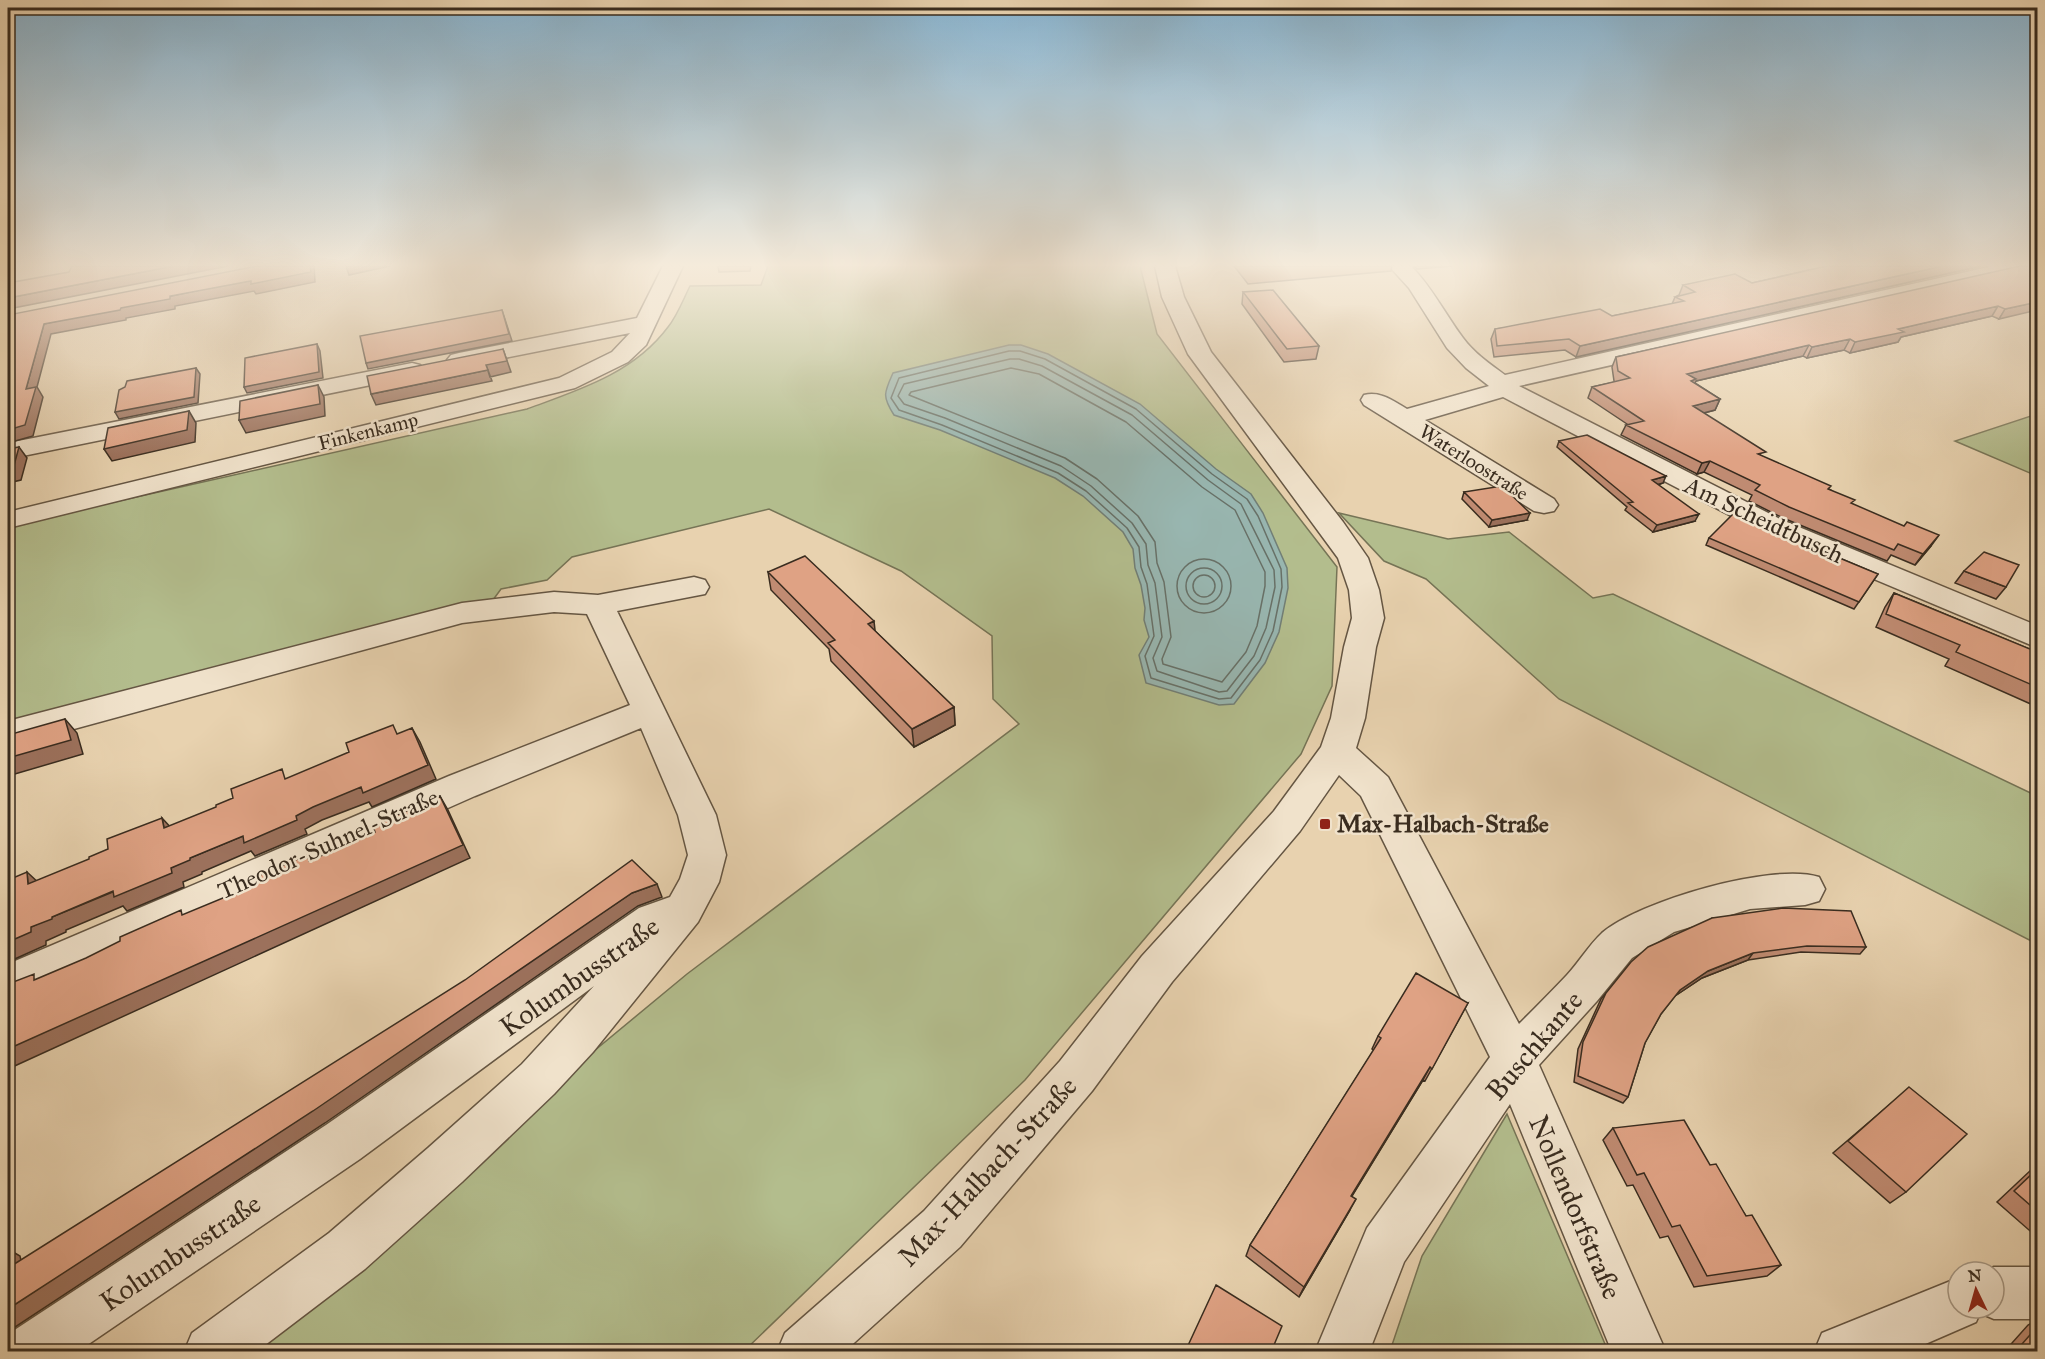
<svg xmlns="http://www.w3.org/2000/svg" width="2045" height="1359" font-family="'IM FELL Great Primer',serif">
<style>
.green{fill:#b3bd8d;stroke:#767456;stroke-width:1.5}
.water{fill:#98b6b0;stroke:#727f76;stroke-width:1.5}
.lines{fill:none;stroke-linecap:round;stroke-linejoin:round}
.shore{stroke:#687168;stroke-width:1.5}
.minor-casing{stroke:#655643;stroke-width:3}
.minor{fill:#f0e2cb;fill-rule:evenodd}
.wall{fill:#c08b72;stroke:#392c1f;stroke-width:1.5}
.shaded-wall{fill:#9c715c;stroke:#392c1f;stroke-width:1.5}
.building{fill:#dfa284;stroke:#392c1f;stroke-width:1.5}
.poi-dot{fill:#8f2418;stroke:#f0e2cb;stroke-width:2}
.labels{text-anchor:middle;stroke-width:5;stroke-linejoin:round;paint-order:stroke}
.far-street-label{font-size:20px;fill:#392c1f;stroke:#f0e2cb}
.street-label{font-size:24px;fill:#392c1f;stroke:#f0e2cb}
.poi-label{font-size:24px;font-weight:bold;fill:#392c1f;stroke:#f0e2cb;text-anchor:start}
.near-street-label{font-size:28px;fill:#392c1f;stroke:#f0e2cb}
</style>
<rect width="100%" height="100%" fill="#e8d2af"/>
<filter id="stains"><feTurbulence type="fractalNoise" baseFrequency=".00333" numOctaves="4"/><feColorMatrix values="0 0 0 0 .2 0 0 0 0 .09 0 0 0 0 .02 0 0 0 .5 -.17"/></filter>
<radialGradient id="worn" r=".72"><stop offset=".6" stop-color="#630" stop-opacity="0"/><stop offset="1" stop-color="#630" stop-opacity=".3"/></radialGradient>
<!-- green -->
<path class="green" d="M768,266H1140L1157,334L1337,567L1332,686L1301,754L1025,1080L744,1351H243L536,1099L687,974L1019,724L993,699L992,636L901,571L769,509L572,557L547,580L501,589L490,604L385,626L8,729V526L527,409C579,390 634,373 668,327C677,316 683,300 690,286L761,285Z
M2037,414V476L1955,441Z
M1339,513L1448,539L1509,532L1593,598L1613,594L2037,796V944L1559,699L1426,579L1384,561Z
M1507,1114L1608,1351H1390L1422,1256Z"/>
<!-- water -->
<path class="water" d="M1009,345H1021L1048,354L1140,404L1216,469L1251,494L1263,513L1287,568L1288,588L1279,632L1265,663L1234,704L1219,705L1146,683L1139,655L1149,637L1144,620L1145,608L1141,585L1135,568L1133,549L1123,532L1083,496L1055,478L940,430L894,415C882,396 884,393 893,373Z"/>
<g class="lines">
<!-- shore -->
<path class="shore" d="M1009,351H1020L1045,359L1136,409L1212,474L1247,499L1258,516L1281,569L1282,587L1273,631L1260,660L1231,698L1219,699L1151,678L1145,656L1154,636L1147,584L1141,567L1139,547L1127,528L1086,491L1058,473L942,425L899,410L891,398L899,378Z
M1010,359H1019L1042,366L1132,415L1208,480L1241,504L1274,570L1275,587L1266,628L1254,656L1227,691L1219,692L1157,671L1153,658L1162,637L1155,583L1148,565L1146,544L1132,523L1091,486L1061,466L945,418L904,404L898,396L904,384Z
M1011,368L1039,374L1126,422L1202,487L1235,510L1265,572V586L1257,626L1246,652L1222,682L1163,664L1162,659L1171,637L1164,582L1157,563L1155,542L1138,516L1097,479L1065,458L909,395L911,392Z
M1177 586a27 27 0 1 1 54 0a27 27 0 1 1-54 0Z
M1186 586a18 18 0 1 1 36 0a18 18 0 1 1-36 0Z
M1193 586a11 11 0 1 1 22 0a11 11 0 1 1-22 0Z"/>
<defs>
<path id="minor" d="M663,266H683L646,345L628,362L575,388L8,528V512L559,378L612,352L630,333L459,367L451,365L447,360L451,355L459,353L637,318Z
M1155,266H1175L1184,297L1211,352L1343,522L1368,558L1379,590L1384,618L1376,647L1365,718L1356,748L1388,777L1519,1024C1535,1008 1551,992 1567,975C1579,962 1589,945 1602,933C1639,901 1773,862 1819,877L1825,889L1819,901L1805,905L1750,909L1674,932L1632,958L1597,1001L1539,1065L1666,1352H1612L1510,1104L1404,1262L1369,1352H1315L1367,1228L1490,1057L1361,796L1339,775L1300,831L1172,982L1092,1091L960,1247L844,1352H777L785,1333L924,1211L1060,1061L1142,956L1274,811L1321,747L1331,718L1344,647L1352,618L1349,590L1338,558L1188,354L1162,297Z
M1389,266H1411C1432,287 1445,314 1463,338C1474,353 1490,364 1505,375L1993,266H2032L2029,270L2022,272L1519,386L1782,520L2038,626V648L1762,532L1503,397L1425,420L1554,499L1558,505L1554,511L1544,513L1534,511L1364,405L1361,400L1364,395C1381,391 1393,401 1407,409L1489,386L1466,368L1447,348L1409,288Z
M412,363L420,365L424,370L420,375L8,459V443Z
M694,577L705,580L709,587L705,594L617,611L716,815L726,855L719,882L698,922L593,1052L554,1094L462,1182L365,1269L256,1352H184L192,1333L329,1233L428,1148L522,1064L594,986L360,1159L77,1352H8L10,1333L326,1125L639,908L670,897L680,879L688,855L678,815L641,728L475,796L8,1003V964L449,776L630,705L587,614L554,612L462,623L8,747V721L462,603L554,592L598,595Z
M1994,1267H2038V1319H1994L1980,1313L1976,1322L1907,1352H1814L1822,1333L1958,1278V1308H1994V1272H1982Z"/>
</defs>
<!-- minor casing -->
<use href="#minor" class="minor-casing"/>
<!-- minor -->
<use href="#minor" class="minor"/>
</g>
<!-- wall -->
<path class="wall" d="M718,266H751L750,271L719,272Z
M1234,266H1392L1391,271L1248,284Z
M1414,266H1452L1417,269Z
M1827,266H1981L1576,357L1565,350L1494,357L1491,339L1495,329L1612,316L1672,304L1675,297L1679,295L1683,285L1752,283Z
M2037,266L1999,319L1992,316L1901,337L1898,342L1850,353L1844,350L1807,358L1803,356L1696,381L1695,383L1720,399L1715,410L1704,413L1763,457L1829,489L1852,504L1931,546L1915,565L1891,555L1887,561L1783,518L1749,501L1752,495L1704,472L1697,474L1621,435L1626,425L1627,424L1588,398L1592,387L1615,382L1614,381L1612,367L1616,357Z
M1243,292L1319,346L1316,359L1284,362L1242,304Z
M1559,441L1663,483L1658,485L1695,521L1653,532L1625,510L1627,507L1557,447Z
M1464,492L1527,520L1489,527L1462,499Z
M1765,527L1878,574L1854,609L1706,545L1709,538Z
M1964,571L2006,587L1996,599L1955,583Z
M768,572L875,631L954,707L955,725L914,747L831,661L829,649L771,590Z
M1894,593L2037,652V700L2033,705L1945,666L1949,659L1876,627L1885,607Z
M2037,597V608L2032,606Z
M1712,918L1866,947L1860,954L1801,952L1748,960L1702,978L1675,996L1661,1014L1645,1043L1628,1097L1623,1103L1574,1082L1578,1049L1601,999L1606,993Z
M1468,1003L1425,1081L1423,1080L1352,1196L1350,1210L1299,1297L1246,1256L1250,1245L1374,1050L1372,1049L1378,1036Z
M1895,1100L1906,1192L1890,1203L1833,1153Z
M1613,1128L1710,1165L1781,1265L1767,1276L1694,1287L1668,1236L1660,1238L1633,1185L1627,1186L1603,1140Z
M2037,1166V1237L1997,1202L2032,1169Z
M2037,1320V1352H2004L2028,1325Z"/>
<!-- shaded-wall -->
<path class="shaded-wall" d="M174,266H228L8,309V298Z
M310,266H314L315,282L256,294L254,291L175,306V309L126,318V320L51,334L37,387L43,397L33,436L8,443V430L26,389L44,324Z
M346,266H390L349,275Z
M1943,266H1981L1576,357L1580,346Z
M2037,302V310L1999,319L2005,309Z
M1998,306L1992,316L1901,337L1898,342L1850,353L1855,342L1898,329Z
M502,310L512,341L368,369L366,363Z
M1850,339L1844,350L1807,358L1812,347Z
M317,344L320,351L323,378L247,393L244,387Z
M1809,345L1803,356L1696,381L1692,390L1687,374Z
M503,349L511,372L490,377L486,365Z
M196,368L200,374L198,403L119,419L115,412Z
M488,370L492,381L376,405L371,394Z
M318,385L324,397L325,416L246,433L239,420Z
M1720,399L1715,410L1688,417L1693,406Z
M189,411L196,423L195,442L112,461L104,449Z
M19,447L27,458L21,480L8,483V470Z
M1710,461L1704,472L1697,474L1702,463Z
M1666,476L1663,483L1649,487L1652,480Z
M1530,513L1527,520L1489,527L1492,520Z
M1699,514L1695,521L1653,532L1657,525Z
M1939,535L1931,546L1915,565L1923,554Z
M874,621L876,639L868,624Z
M954,707L955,725L914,747L912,729Z
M65,719L77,733L83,754L8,776V758Z
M412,728L420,742L436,779L372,807L369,802L322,820L305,829L307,834L255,856L251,851L202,872V874L183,882L184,887L127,911L123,906L66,930V932L46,941V945L8,962V942L31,927L52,917L171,868L190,858L243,836L296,816Z
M440,796L448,810L470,858L8,1069V1049Z
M162,818L174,831L164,828Z
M27,872L42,886L28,884Z
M657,884L662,897L638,906L325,1123L9,1331L8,1339V1309L632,893Z
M1753,953L1748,960L1702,978L1675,996L1680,990L1708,971Z
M1430,1067L1423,1080L1345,1207L1351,1196Z
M1356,1199L1350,1210L1299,1297L1304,1287Z
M8,1249L20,1256L25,1279L8,1269Z"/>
<!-- building -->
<path class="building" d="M72,266H174L8,298V283L69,272Z
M257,266H310L311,272L251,284V281L170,296V299L121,308L120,310L44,324L26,389L36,387L25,425L8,430V315Z
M1827,266H1943L1580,346L1569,339L1497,346L1495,329L1600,309L1612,316L1684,301L1675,297L1695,292L1683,285L1735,274L1752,283Z
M2020,266H2037V302L2005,309L1998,306L1898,329L1904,332L1855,342L1850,339L1812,347L1809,345L1687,374L1696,379L1691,381L1720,399L1693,406L1766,452L1758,454L1831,486L1828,489L1855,500L1851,503L1904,526L1907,522L1939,535L1923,554L1898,544L1894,550L1789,507L1755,490L1760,485L1710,461L1702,463L1626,425L1644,421L1592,387L1630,378L1618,371L1616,357Z
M1273,290L1319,346L1287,349L1243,292Z
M502,310L509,334L366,363L360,336Z
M317,344L319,372L244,387L245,358Z
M503,349L507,361L486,365L488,370L371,394L367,376Z
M196,368L194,397L115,412L119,390L125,387L127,381Z
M318,385L320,404L239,420L240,401Z
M189,411L187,430L104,449L108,428Z
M1587,435L1666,476L1652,480L1699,514L1657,525L1628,503L1633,502L1559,441Z
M19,447L13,469L8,470V449Z
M1502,486L1530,513L1492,520L1464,492Z
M1735,512L1765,527L1878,574L1859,602L1709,538Z
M1984,552L2019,565L2006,587L1964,571Z
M805,556L874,621L868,624L954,707L912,729L828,643L835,640L768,572Z
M1894,593L2037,652V687L1956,652L1960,645L1886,614Z
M65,719L71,740L8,758V735Z
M393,725L397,734L412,728L428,765L363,793L361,787L313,807L296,816L297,820L244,843L243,836L190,858V860L171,868L172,873L114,897L113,891L52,917V919L31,927V932L8,942V880L27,872L28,884L89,859V857L108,849L107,839L162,818L164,828L216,807V805L233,798L231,789L282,769L285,779L349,752L346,743Z
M440,796L463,845L8,1049V984L34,974V980L86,958L120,941V937L181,910L182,915L252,886L251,879L307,855L309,861L375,832L373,826Z
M632,860L657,884L632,893L313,1111L8,1309V1268L465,980Z
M1783,908L1851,911L1866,947L1807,946L1753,953L1708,971L1680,990L1661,1014L1645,1043L1628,1097L1578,1076L1583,1042L1606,993L1631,962L1648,947L1712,918Z
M1416,973L1468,1003L1432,1069L1430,1067L1351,1196L1356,1199L1304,1287L1250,1245L1381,1038L1378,1036Z
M1909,1087L1967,1134L1906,1192L1848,1141Z
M1684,1120L1710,1165L1716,1164L1746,1216L1752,1215L1781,1265L1707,1276L1680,1225L1672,1227L1644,1173L1637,1175L1613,1128Z
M2037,1169V1211L2014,1191Z
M1216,1285L1282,1326L1271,1352H1185Z
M2037,1327V1352H2015Z"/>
<!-- sky -->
<linearGradient id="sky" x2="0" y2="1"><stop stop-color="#88b5d2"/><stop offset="0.58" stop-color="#f5ebdb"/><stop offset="1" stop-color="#f5ebdb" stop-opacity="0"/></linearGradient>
<rect width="2045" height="457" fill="url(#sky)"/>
<!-- markers -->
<rect class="poi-dot" x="1319" y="818" width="12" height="12" rx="3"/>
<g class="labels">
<!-- far-street labels -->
<g class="far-street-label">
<text transform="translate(368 431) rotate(-14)" y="7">Finkenkamp</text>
<text transform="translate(1474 462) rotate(32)" y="7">Waterloostraße</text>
</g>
<!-- street labels -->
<g class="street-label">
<text transform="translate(1764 520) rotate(25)" y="8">Am Scheidtbusch</text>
<text transform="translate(328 844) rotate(-24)" y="8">Theodor-Suhnel-Straße</text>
</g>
<!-- poi labels -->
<g class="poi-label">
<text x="1337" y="832">Max-Halbach-Straße</text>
</g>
<!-- near-street labels -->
<g class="near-street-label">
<text transform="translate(579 976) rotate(-35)" y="10">Kolumbusstraße</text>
<text transform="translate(1534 1045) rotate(-50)" y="10">Buschkante</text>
<text transform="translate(987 1171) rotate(-47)" y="10">Max-Halbach-Straße</text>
<text transform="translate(1576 1207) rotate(67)" y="10">Nollendorfstraße</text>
<text transform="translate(180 1252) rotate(-34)" y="10">Kolumbusstraße</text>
</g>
</g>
<!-- margin -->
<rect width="2045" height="1359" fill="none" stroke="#e8d2af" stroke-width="30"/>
<rect x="9" y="9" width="2027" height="1341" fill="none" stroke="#392c1f" stroke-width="3"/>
<rect x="15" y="15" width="2015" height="1329" fill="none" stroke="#392c1f" stroke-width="1.5"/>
<!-- north arrow -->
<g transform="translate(1976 1290) rotate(355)"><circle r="28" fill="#f0e2cb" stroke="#a79986" stroke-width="1.5"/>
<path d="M0-4.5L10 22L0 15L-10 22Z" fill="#8f2418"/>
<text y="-9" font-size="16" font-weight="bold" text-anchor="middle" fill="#392c1f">N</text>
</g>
<rect width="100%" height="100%" filter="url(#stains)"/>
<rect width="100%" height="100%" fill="url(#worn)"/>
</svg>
